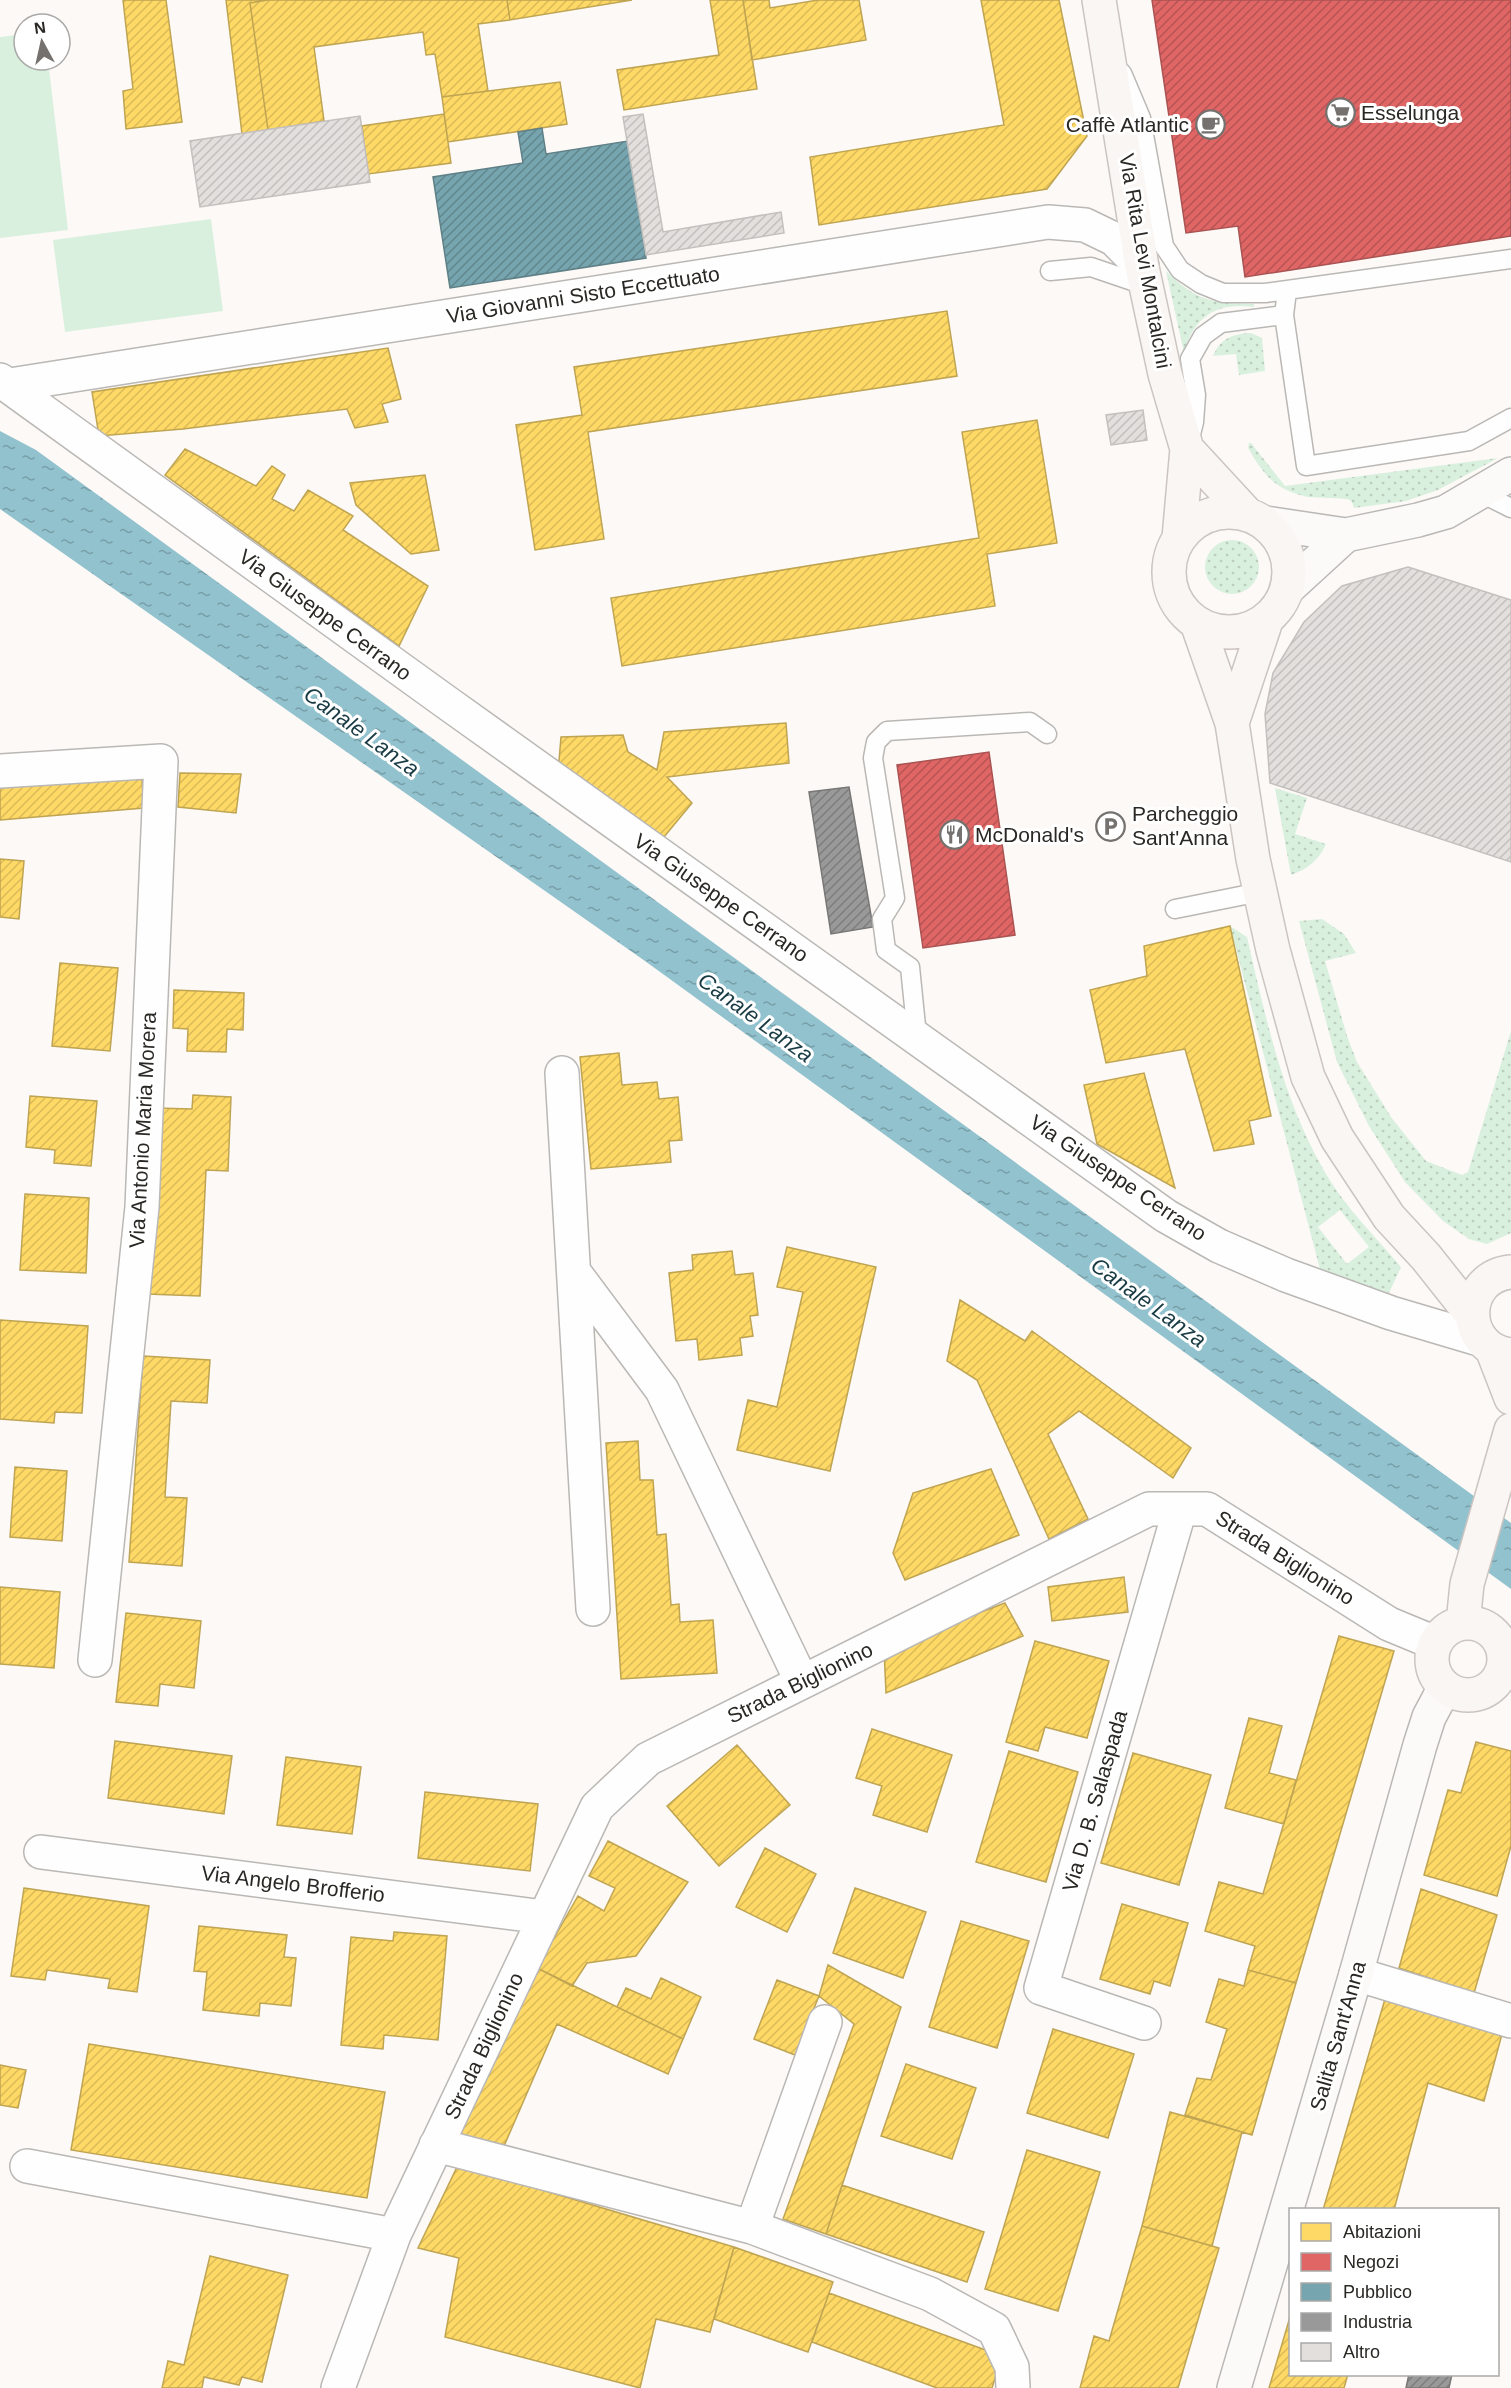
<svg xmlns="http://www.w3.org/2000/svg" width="1511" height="2388" font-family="Arial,sans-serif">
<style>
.green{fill:url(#green-dots);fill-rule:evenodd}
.pitch{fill:#daf0de}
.water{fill:url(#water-ripples)}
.homes{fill:url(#homes-hatch);stroke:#bfa452;stroke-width:1.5}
.shops{fill:url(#shops-hatch);stroke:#a95352;stroke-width:1.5}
.public{fill:url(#public-hatch);stroke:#5f8086;stroke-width:1.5}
.industry{fill:url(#industry-hatch);stroke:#787776;stroke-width:1.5}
.building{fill:url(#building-hatch);stroke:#c3c0be;stroke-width:1.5}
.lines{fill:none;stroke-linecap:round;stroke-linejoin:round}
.lane-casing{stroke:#bab8b5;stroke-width:21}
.street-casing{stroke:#bab8b5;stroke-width:36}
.secondary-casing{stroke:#bab8b5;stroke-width:36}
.primary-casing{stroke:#ccc4c0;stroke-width:36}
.lane{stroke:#fffefe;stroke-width:18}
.street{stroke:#fffefe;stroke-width:33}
.secondary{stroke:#fcfaf9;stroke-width:33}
.primary{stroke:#f9f6f4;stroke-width:33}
.labels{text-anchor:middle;stroke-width:6;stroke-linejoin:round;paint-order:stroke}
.poi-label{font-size:21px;fill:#2a2825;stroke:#fff;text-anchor:start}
.street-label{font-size:21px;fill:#2a2825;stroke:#fff}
.water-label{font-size:22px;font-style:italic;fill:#193b44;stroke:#fff}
</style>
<defs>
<pattern id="green-dots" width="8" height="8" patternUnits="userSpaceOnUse" patternTransform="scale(1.5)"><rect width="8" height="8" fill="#daf0de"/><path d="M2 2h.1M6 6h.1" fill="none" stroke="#bbcebe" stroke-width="1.8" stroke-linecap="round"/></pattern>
<pattern id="water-ripples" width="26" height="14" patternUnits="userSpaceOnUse" patternTransform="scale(1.5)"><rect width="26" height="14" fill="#92c2ce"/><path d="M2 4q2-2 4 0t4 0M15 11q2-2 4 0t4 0" fill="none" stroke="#779ea7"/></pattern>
<pattern id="homes-hatch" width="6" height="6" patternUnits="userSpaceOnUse" patternTransform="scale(1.5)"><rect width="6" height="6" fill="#ffd966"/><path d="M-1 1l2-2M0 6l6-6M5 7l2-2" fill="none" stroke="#dbba58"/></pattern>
<pattern id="shops-hatch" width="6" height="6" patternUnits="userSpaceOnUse" patternTransform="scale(1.5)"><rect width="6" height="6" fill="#e06666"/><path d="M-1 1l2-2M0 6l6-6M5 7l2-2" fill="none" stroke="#b65454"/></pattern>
<pattern id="public-hatch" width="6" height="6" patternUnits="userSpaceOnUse" patternTransform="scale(1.5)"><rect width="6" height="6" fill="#76a5af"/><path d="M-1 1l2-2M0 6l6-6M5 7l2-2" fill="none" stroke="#61868e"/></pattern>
<pattern id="industry-hatch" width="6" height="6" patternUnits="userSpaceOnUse" patternTransform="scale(1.5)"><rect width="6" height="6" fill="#999"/><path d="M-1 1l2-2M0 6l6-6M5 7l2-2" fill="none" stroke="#7d7d7d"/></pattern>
<pattern id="building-hatch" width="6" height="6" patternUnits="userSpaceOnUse" patternTransform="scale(1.5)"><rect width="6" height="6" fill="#e2dfdd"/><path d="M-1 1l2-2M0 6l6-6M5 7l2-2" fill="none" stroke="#c2bfbe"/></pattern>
</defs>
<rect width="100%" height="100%" fill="#fcf9f6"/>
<!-- green -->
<path class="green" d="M1166,271C1196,301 1214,304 1254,304V307C1217,302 1194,316 1184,353Z
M1251,333L1262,338L1265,371L1239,375L1236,354L1213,356C1221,338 1232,334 1251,333Z
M1249,443H1251L1285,486L1498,458L1438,490L1406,501L1354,508C1353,505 1353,503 1350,500C1347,498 1316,498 1308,497C1275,490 1264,475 1248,448Z
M1205 567a27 27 0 1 1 54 0a27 27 0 1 1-54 0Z
M1275,788L1307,798L1295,834L1326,844C1319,860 1308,869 1291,875Z
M1322,919L1344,934L1356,953L1325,961L1347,1036L1357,1062L1391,1117L1426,1161L1462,1175L1468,1172L1511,1031V1233L1487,1244L1469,1239L1443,1221L1405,1182L1369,1126L1337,1062L1299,921Z
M1230,926L1247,937C1265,1015 1282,1096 1322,1167C1342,1204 1374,1235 1401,1267L1389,1293L1321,1273ZM1340,1210L1369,1247L1347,1264L1318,1227Z"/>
<!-- pitch -->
<path class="pitch" d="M24,34V60H48L68,230L0,238V37Z
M211,219L223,311L65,332L53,240Z"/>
<!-- water -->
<path class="water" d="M0,431L36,450L1511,1523V1589L645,961L0,509Z"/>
<!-- homes -->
<path class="homes" d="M123,0H166L182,122L126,129L123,91L133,89Z
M226,0H268L250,3L268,130L242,134Z
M268,0H507L510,20L478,24L488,91L442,97L435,54L426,55L423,32L314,47L324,121L268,130L250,3Z
M507,0H632L510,20Z
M710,0H743L757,89L624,110L617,70L719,55Z
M743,0H769L770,8L818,0H859L866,40L752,60Z
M981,0H1059L1087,136L1047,189L819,225L810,157L1004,125Z
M560,82L567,124L448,142L442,97Z
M444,114L451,163L368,174L362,126Z
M947,311L957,376L588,432L604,539L535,550L516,425L582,415L574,367Z
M388,348L401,399L382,404L388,422L355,428L347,409L183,429L99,436L92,392Z
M1037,420L1057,543L987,554L995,606L622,666L611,598L979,538L962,432Z
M185,449L256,486L272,466L285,475L272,499L294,511L308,490L353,516L343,530L428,586L399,646L165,475Z
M425,475L439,550L411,554L356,505L350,483Z
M786,723L789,763L667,777L692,803L659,843L558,773L561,737L623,735L628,752L657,770L664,732Z
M141,768L144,808L0,820V779Z
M180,773L241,774L236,813L178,807Z
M0,859L24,861L19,919L0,917Z
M1230,926L1271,1116L1249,1121L1254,1144L1214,1151L1185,1049L1106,1063L1090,990L1147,976L1144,946Z
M60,963L118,968L110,1051L52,1046Z
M174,990L244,993L243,1030L227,1029L226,1052L187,1051L188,1029L173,1028Z
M619,1053L622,1085L657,1082L659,1099L678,1097L682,1140L669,1141L671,1162L591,1169L580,1057Z
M1144,1073L1175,1188L1097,1144L1084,1085Z
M193,1095L231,1097L228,1171L206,1170L200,1296L147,1294L156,1108L192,1109Z
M30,1096L97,1101L91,1166L54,1163L55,1150L26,1147Z
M25,1194L89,1198L86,1273L20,1270Z
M787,1247L876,1267L830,1471L737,1450L748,1400L777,1407L803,1292L777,1287Z
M732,1251L735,1275L753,1273L758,1315L750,1316L753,1336L740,1338L742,1355L699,1360L697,1339L676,1341L669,1273L693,1270L692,1255Z
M960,1300L1025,1341L1032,1331L1191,1448L1173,1478L1079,1411L1048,1434L1088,1519L1049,1539L977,1380L947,1361Z
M0,1320L88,1326L82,1413L55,1412L54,1423L0,1419Z
M143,1356L210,1360L207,1403L171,1401L165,1497L187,1498L182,1566L129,1562Z
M638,1441L640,1480H653L657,1535L666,1534L671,1605L679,1604L680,1622L713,1620L717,1673L621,1679L606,1443Z
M15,1467L67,1471L62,1541L10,1537Z
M991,1469L1019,1535L905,1580L893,1553L913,1493Z
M1124,1577L1128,1612L1052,1621L1048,1587Z
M0,1587L60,1592L54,1668L0,1664Z
M1005,1603L1023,1636L886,1693L884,1649Z
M126,1613L201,1621L194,1688L160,1684L158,1706L116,1702Z
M1339,1636L1394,1651L1296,1983L1248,1970L1255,1946L1205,1931L1219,1882L1263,1894Z
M1035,1641L1109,1661L1087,1738L1045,1727L1038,1751L1006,1742Z
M1249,1718L1282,1726L1269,1773L1296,1780L1284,1824L1225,1808Z
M872,1729L952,1755L927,1832L873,1815L882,1786L856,1778Z
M115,1741L232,1756L224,1814L108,1798Z
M1476,1742L1511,1751V1846L1497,1896L1424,1875L1448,1790L1461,1793Z
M737,1745L790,1805L719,1866L667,1806Z
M1009,1751L1078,1772L1046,1882L976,1862Z
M1133,1753L1211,1775L1179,1885L1101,1863Z
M286,1757L361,1767L352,1834L277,1825Z
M425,1792L538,1804L530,1871L418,1858Z
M608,1841L688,1882L636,1956L587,1963L572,1986L537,1968L578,1896L604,1911L615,1888L589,1876Z
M765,1848L816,1874L787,1932L736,1907Z
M24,1888L149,1906L137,1992L108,1988L110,1979L47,1970L45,1980L11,1976Z
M855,1888L926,1912L903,1978L833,1953Z
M1421,1889L1497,1915L1474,1993L1399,1968Z
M1122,1904L1188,1923L1170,1986L1154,1981L1150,1994L1100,1979Z
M961,1921L1029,1941L997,2048L929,2027Z
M199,1926L287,1935L284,1957L296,1958L291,2006L260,2003L259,2016L203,2010L207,1972L194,1971Z
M394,1932L447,1936L438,2040L384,2035L383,2049L341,2045L351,1937L393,1941Z
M828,1965L901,2007L826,2234L783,2219L854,2024L819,1996Z
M537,1968L683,2039L668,2074L557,2024L504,2146L460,2134Z
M1248,1970L1296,1983L1252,2135L1185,2115L1197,2078L1211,2080L1227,2029L1206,2022L1219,1979L1244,1986Z
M661,1978L701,1997L683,2039L617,2007L626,1988L651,1999Z
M777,1980L819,1996L795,2055L754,2039Z
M1385,1999L1502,2034L1484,2101L1428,2083L1394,2210H1323Z
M1053,2029L1134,2054L1108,2138L1027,2113Z
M89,2044L385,2092L367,2198L71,2150Z
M906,2064L976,2088L952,2159L881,2136Z
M0,2065L26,2070L18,2108L0,2105Z
M1170,2112L1242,2132L1212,2246L1142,2226Z
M1027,2150L1100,2172L1058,2311L985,2289Z
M458,2165L734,2247L710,2332L656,2319L640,2388L445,2337L459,2258L418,2248Z
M842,2185L984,2232L967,2282L826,2234Z
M1142,2226L1219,2248L1178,2388H1080L1094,2336L1109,2341Z
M734,2247L833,2282L808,2352L714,2319Z
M210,2256L288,2275L262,2382L242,2377L239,2385L204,2377L202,2388H162L168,2361L184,2365Z
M829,2293L1002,2356L992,2388H937L812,2342Z
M1290,2317V2374H1348L1344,2388H1269Z"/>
<!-- shops -->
<path class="shops" d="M1152,0H1511V236L1245,277L1238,226L1186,233Z
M989,752L1015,935L923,948L897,765Z"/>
<!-- public -->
<path class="public" d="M542,128L546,154L628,141L646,258L450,288L433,177L523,163L518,132Z"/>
<!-- industry -->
<path class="industry" d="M849,787L873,927L831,934L809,792Z
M1409,2374H1452L1449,2388H1406Z"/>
<!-- building -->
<path class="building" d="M643,114L663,232L781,212L784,233L646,255L623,117Z
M360,116L370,182L200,207L190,141Z
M1143,410L1147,440L1111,445L1106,415Z
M1408,567L1511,600V862L1270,783L1265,714L1273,673L1304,622L1342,586Z"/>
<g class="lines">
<defs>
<path id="lane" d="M1122,73L1141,118L1164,246L1180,270L1201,284L1223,293H1265L1511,259
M1050,271L1091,267L1147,286
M1287,291L1284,315L1306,466L1469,441L1511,418
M1190,438L1194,422L1196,395L1190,359L1203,336L1221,323L1284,315
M1481,493L1511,508
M1175,909L1260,892
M917,1036L910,967L886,950L882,919L895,898L873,758L876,742L887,731L1030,722L1047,734"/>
<path id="street" d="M0,380L446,702L1166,1216L1219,1246L1286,1275L1391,1313L1482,1340
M10,385L1048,222L1085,225L1114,239L1142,267
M0,771L161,761L142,1207L95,1660
M562,1073L593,1609
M574,1272L662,1390L802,1682
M41,1852L544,1917
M1356,1974L1511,2021
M1144,2023L1041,1988L1180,1509
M436,2145L752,2227L930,2294L994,2329L1012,2367L1013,2388
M27,2166L394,2235
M752,2227L825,2022
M338,2388L394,2235L597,1807L648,1759L1149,1509H1207L1389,1624L1435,1643"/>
<path id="secondary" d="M1265,523L1346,535L1418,520L1446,512L1511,474
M1287,589L1346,535
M1234,2388L1356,1974L1420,1745L1429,1717L1445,1687"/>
<path id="primary" d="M1099,0L1142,267L1165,374L1187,449L1179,538
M1187,449L1247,514
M1169 572a60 60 0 1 1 120 0a60 60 0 1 1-120 0Z
M1197,623L1232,723L1253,859L1273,950L1308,1077L1337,1138L1389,1217L1426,1257L1472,1315
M1232,723L1267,618
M1511,1272C1460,1277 1460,1349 1511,1355
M1492,1349L1511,1398
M1463,1623L1467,1584L1511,1430
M1432 1659a36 36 0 1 1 72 0a36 36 0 1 1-72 0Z"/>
</defs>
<!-- lane casing -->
<use href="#lane" class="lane-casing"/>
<!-- street casing -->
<use href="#street" class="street-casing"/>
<!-- secondary casing -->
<use href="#secondary" class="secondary-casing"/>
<!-- primary casing -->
<use href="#primary" class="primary-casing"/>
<!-- lane -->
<use href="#lane" class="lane"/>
<!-- street -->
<use href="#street" class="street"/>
<!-- secondary -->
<use href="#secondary" class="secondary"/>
<!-- primary -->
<use href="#primary" class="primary"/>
</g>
<!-- icons -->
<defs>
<symbol id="supermarket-ring" viewBox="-11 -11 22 22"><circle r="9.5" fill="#fff" stroke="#74716e" stroke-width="1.5"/><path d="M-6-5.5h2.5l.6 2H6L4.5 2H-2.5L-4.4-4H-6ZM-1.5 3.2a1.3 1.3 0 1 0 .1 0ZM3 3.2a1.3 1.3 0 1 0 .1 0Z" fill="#74716e"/></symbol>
<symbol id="cafe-ring" viewBox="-11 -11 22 22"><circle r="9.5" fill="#fff" stroke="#74716e" stroke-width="1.5"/><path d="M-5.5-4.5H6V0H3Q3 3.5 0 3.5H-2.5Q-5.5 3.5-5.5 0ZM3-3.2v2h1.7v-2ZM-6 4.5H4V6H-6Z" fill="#74716e"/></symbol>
<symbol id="parking-ring" viewBox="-11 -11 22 22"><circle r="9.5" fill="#fff" stroke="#74716e" stroke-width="1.5"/><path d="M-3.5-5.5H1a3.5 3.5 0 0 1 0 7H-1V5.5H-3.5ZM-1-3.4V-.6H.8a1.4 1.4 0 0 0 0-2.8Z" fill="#74716e"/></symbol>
<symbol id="restaurant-ring" viewBox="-11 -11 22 22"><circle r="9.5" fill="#fff" stroke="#74716e" stroke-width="1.5"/><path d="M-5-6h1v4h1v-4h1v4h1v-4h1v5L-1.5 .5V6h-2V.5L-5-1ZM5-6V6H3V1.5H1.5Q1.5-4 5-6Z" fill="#74716e"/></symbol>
</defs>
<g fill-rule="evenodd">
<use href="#supermarket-ring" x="1324" y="96" width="33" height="33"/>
<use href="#cafe-ring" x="1194" y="108" width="33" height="33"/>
<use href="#parking-ring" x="1094" y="810" width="33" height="33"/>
<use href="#restaurant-ring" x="938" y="818" width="33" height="33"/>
</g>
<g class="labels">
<!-- poi labels -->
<g class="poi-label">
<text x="1361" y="120">Esselunga</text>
<text x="1189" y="132" text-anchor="end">Caffè Atlantic</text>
<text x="1132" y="821">Parcheggio<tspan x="1132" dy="24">Sant'Anna</tspan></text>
<text x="975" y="842">McDonald's</text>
</g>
<!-- street labels -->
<g class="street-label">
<text transform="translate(1145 261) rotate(80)" y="7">Via Rita Levi Montalcini</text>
<text transform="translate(583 295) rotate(-9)" y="7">Via Giovanni Sisto Eccettuato</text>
<text transform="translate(325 615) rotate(36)" y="7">Via Giuseppe Cerrano</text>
<text transform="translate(721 898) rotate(35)" y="7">Via Giuseppe Cerrano</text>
<text transform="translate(143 1130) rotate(-87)" y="7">Via Antonio Maria Morera</text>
<text transform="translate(1118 1178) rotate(34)" y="7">Via Giuseppe Cerrano</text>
<text transform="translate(1285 1558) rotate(32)" y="7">Strada Biglionino</text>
<text transform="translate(800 1683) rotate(-26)" y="7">Strada Biglionino</text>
<text transform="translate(1095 1801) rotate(-74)" y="7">Via D. B. Salaspada</text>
<text transform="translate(293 1884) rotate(7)" y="7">Via Angelo Brofferio</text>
<text transform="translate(1338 2036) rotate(-74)" y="7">Salita Sant'Anna</text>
<text transform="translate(484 2046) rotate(-65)" y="7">Strada Biglionino</text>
</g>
<!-- water labels -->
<g class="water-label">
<text transform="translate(362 731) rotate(36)" y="8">Canale Lanza</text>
<text transform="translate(756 1017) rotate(36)" y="8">Canale Lanza</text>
<text transform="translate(1149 1302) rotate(36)" y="8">Canale Lanza</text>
</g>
</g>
<!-- legend -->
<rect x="1289" y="2208" width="210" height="168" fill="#ffffff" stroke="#aaa9a8" stroke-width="1.5"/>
<rect x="1301" y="2223" width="30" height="18" fill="#ffd966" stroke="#aaa9a8" stroke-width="1.5"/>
<text x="1343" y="2238" font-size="18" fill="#2a2825">Abitazioni</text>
<rect x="1301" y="2253" width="30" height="18" fill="#e06666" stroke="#aaa9a8" stroke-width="1.5"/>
<text x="1343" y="2268" font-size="18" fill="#2a2825">Negozi</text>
<rect x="1301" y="2283" width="30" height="18" fill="#76a5af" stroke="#aaa9a8" stroke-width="1.5"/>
<text x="1343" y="2298" font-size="18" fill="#2a2825">Pubblico</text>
<rect x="1301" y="2313" width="30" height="18" fill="#999999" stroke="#aaa9a8" stroke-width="1.5"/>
<text x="1343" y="2328" font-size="18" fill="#2a2825">Industria</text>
<rect x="1301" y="2343" width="30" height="18" fill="#e2dfdd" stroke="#aaa9a8" stroke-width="1.5"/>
<text x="1343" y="2358" font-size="18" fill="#2a2825">Altro</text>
<!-- north arrow -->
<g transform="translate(42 42) rotate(352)"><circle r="28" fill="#ffffff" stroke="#aaa9a8" stroke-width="1.5"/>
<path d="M0-4.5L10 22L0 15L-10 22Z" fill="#74716e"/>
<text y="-9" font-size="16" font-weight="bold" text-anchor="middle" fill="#2a2825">N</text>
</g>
</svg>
